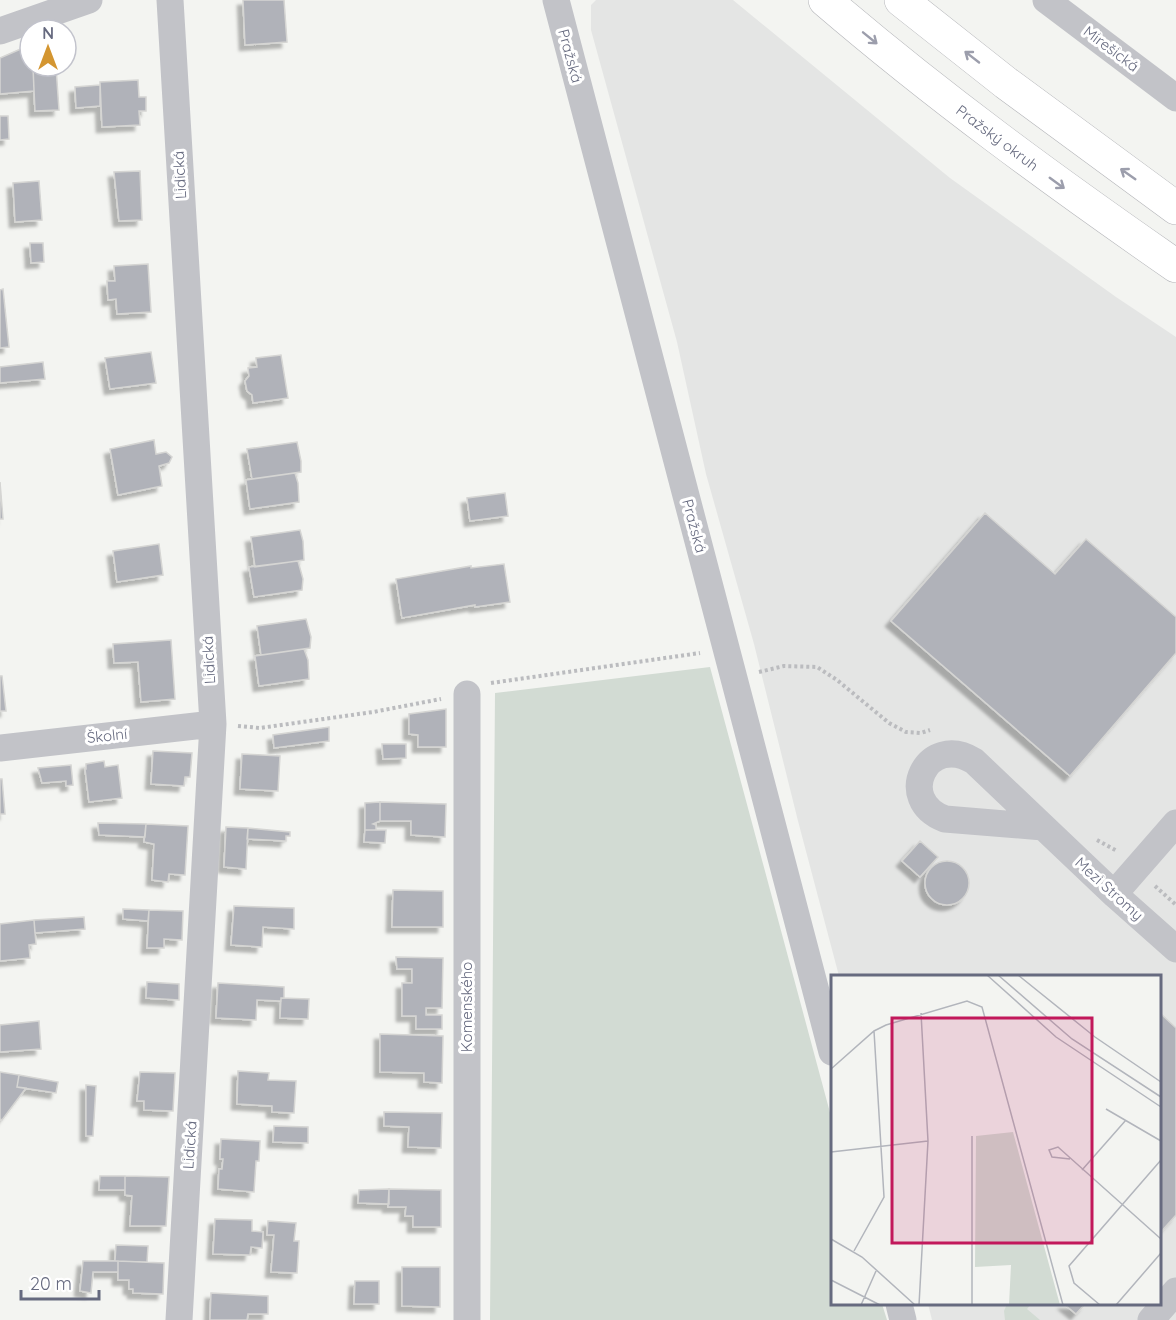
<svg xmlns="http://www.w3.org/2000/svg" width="1176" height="1320" font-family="Quicksand,sans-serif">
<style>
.built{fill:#e4e5e4}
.green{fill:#d2dbd3}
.building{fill:#b0b2b9;stroke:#d5d5d3;stroke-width:1.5;filter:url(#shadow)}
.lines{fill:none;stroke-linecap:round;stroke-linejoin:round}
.highway-casing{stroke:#b4b5b9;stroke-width:34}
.path{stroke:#bbbcbf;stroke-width:4;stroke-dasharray:3 3;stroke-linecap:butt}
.minor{stroke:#c2c3c8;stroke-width:27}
.highway{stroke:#fff;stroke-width:33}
.oneway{stroke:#9c9eac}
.labels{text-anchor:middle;stroke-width:6;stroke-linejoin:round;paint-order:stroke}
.street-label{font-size:15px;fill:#666a7f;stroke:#fff}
.inset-road{fill:none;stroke:#b2b5bc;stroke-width:1.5}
.view{fill:#c2185b;fill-opacity:0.15;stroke:#c2185b;stroke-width:3}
.inset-edge{fill:none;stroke:#666a7f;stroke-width:3}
</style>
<defs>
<filter id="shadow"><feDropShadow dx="-5.5" dy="5.5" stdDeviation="1.5" flood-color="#0004"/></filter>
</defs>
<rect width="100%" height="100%" fill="#f3f4f1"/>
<!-- built -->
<path class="built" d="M596,0H733L950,178L1116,297L1176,337V1320H932L928,1304H1160V976H839L798,821L754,644L706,474L677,342L591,30V5Z"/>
<!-- green -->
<path class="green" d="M710,667L832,1120V1304H882L887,1320H490L495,693Z
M1007,1304H1031L1027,1309L1040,1320H1005L1004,1311Z"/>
<!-- building -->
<path class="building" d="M243,0H284L287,42L245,45Z
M30,45V66H33L34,91L0,94V58Z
M56,67L59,110L35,111L33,68Z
M138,80L139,97H146V111H139L140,125L102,127L100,82Z
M100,85V106L76,108L75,87Z
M0,116H8L9,139L0,140Z
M140,171L142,220L119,221L114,172Z
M39,181L42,220L15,222L13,183Z
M30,243H43L44,262L31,263Z
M148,264L151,312L117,314L116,299L108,300L107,281H115L114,266Z
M3,289L9,347L0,348V290Z
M151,352L156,383L110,389L105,358Z
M281,355L288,398L253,403L252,395L247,391L245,381L249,376L248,368L257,367L256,358Z
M43,362L45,379L0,383V367Z
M154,440L156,454L166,452L172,457L169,463L159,466L162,486L118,495L110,449Z
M297,442L301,461V472L252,479L247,449Z
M295,473L298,483L299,502L250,509L246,480Z
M0,482L3,519H0Z
M505,493L508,516L470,521L467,498Z
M985,513L1055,574L1086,539L1176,617V653L1070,776L891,621Z
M300,530L303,541L304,560L255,567L251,537Z
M159,544L163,575L117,582L113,551Z
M298,561L303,579L302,590L254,597L249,567Z
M504,564L510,602L475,607V605L402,618L396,579L471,566V568Z
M306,619L311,637L310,648L261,655L257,626Z
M171,640L175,699L141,702L138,662L114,663L113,644Z
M304,649L308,660L309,679L259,686L255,656Z
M0,676H2L6,711H0Z
M446,709V747H418V735L409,734V714Z
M329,727V741L274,748L273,735Z
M382,744H406V758L383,759Z
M153,751L192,753L190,777H185L184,786L151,784Z
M242,754L280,756L278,791L240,789Z
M104,761L105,767L118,765L122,798L89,802L85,769H86V764Z
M71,765L73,785L66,786V781L42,783L38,768Z
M0,779H2L5,814H0Z
M380,802L446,804L445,837L411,835V821H380Z
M380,802V821L373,824L376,825V830H365V803Z
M98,823L146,824L145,837L99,835Z
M146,824L188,826L185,875L169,874L168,882L152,880L154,844L144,842Z
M226,827L248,828L246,869L224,867Z
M248,828L290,832V836H286V841L247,839Z
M365,830H386L385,843L364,842Z
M920,841L938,857L920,877L902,861Z
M925 883a22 22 0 1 1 44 0a22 22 0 1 1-44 0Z
M393,890L443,891V927H392Z
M234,906L294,908V929L263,927L262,947L231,945Z
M123,909L149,910L148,921L123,919Z
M149,910L183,911L182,940L164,939V948H147Z
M84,917L85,929L35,933L34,920Z
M34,920L36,944L29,945L30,958L0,961V924Z
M396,957L443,958L442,1008H426V1015H442V1029H416V1016H402V983H412V969H397Z
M147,982L179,984V1000L146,998Z
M218,983L284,987V998H281V1001L257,1000L256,1020L216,1018Z
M281,998L309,999L308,1019L280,1018Z
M1160,1013L1176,1028V1215L1160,1233Z
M39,1021L41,1049L0,1052V1025Z
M380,1034L443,1036L442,1083L424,1082V1073L380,1072Z
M238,1071L269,1073L268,1080L296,1081L294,1113L272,1112V1106L237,1104Z
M0,1072L19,1075L17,1087L26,1088L2,1120L0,1119Z
M140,1072L175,1073L173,1111L144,1110V1101H137Z
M19,1075L58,1082L56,1093L17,1087Z
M86,1085L96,1086L93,1136H86Z
M384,1112L442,1113L441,1148L408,1147L409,1127L384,1126Z
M274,1126L308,1127V1143L273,1142Z
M221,1139L260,1141L259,1161H256L254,1192L218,1189L219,1169H222L223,1159H220Z
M100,1176H125V1190H99Z
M125,1176L169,1177L166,1226H130L132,1196L125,1195Z
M389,1189V1204L358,1203L359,1190Z
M389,1189L441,1190V1227H413V1216H405L406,1207H388Z
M215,1219L252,1220V1231L263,1232L262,1248L251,1247L250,1255L213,1254Z
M268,1221L296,1223L294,1241H299L297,1273L271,1272L274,1235H267Z
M116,1245L148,1246L147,1262L115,1261Z
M83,1261H118V1272H93L91,1293L80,1291Z
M118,1261L164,1263L163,1294L133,1293V1289H129V1280H118Z
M402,1267H440V1307L402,1306Z
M355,1281H379V1304H354Z
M211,1293L268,1296V1314H248L247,1320H210Z
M1064,1304H1085L1076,1314Z"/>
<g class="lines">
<defs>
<path id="highway" d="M825,0C937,96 1055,182 1176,266
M901,0L1006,83L1176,208"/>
</defs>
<!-- highway casing -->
<use href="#highway" class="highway-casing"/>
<!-- path -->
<path class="path" d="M759,672L784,666L817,667L837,680L889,723L906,732L921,733L930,730
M491,683L700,653
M238,726L260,728L373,712L441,699
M1097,840L1117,851
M1155,886L1176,905"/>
<!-- minor -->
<path class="minor" d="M170,0L213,724L179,1320
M556,0L832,1052
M1046,0L1176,98
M0,31L89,0
M0,748L213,724
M1043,827L945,819C894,800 927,732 974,761L1114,894L1176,949
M1114,894L1176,823
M899,1304L903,1320
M467,1320V694
M1151,1320L1176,1291"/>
<!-- highway -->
<use href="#highway" class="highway"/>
</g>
<!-- one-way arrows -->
<defs><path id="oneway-shaft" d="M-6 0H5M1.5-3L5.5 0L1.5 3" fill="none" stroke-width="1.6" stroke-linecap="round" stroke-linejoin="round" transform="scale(1.5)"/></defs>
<g class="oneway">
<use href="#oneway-shaft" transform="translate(870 38) rotate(39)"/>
<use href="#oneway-shaft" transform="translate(972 57) rotate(-142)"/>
<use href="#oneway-shaft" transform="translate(1128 174) rotate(-145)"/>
<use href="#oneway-shaft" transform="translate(1057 183) rotate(36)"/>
</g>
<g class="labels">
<!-- street labels -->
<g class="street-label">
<text transform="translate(1111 49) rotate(37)" y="5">Mirešická</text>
<text transform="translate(570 56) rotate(75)" y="5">Pražská</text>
<text transform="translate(997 138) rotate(37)" y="5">Pražský okruh</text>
<text transform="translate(180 175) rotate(-93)" y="5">Lidická</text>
<text transform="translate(694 526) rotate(75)" y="5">Pražská</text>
<text transform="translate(209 660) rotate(-93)" y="5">Lidická</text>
<text transform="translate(107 736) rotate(-6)" y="5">Školní</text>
<text transform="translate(1109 889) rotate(42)" y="5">Mezi Stromy</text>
<text transform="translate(467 1007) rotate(-90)" y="5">Komenského</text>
<text transform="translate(190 1145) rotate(-86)" y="5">Lidická</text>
</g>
</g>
<!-- overview -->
<g transform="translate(831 975)">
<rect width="330" height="330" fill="#f3f4f1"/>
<path d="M182,157L229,330H178L180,290L144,292L145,161Z" fill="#d2dbd3"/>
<path class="inset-road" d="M156,0L225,62L330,132M167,0L241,64L330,122M187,0L264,62L330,107M0,94L43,56L55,50L136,26L151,32L232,330M275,134L330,166M141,161V330M0,177L97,166M239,184L221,182L218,175L227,172L330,264M251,195L295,145M0,210V234M0,264L31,282L84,330M23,276L53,222L43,56M0,305L49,330M30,330L45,296M88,330L97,166L90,38M269,330L243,308L238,291L330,185M285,330L330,278"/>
<path class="view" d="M61,43H261V268H61Z"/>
<rect width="330" height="330" class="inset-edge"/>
</g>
<!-- north arrow -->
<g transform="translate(48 48)"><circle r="28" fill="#ffffff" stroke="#c2c3cc" stroke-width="1.5"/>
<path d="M0-4.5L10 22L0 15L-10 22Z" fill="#d49631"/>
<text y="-9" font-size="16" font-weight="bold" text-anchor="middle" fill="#666a7f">N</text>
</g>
<!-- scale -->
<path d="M21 1290v9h78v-9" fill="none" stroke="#666a7f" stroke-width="3"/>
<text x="30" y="1290" font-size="18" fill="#666a7f" stroke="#ffffff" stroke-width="4.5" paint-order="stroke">20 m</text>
</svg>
